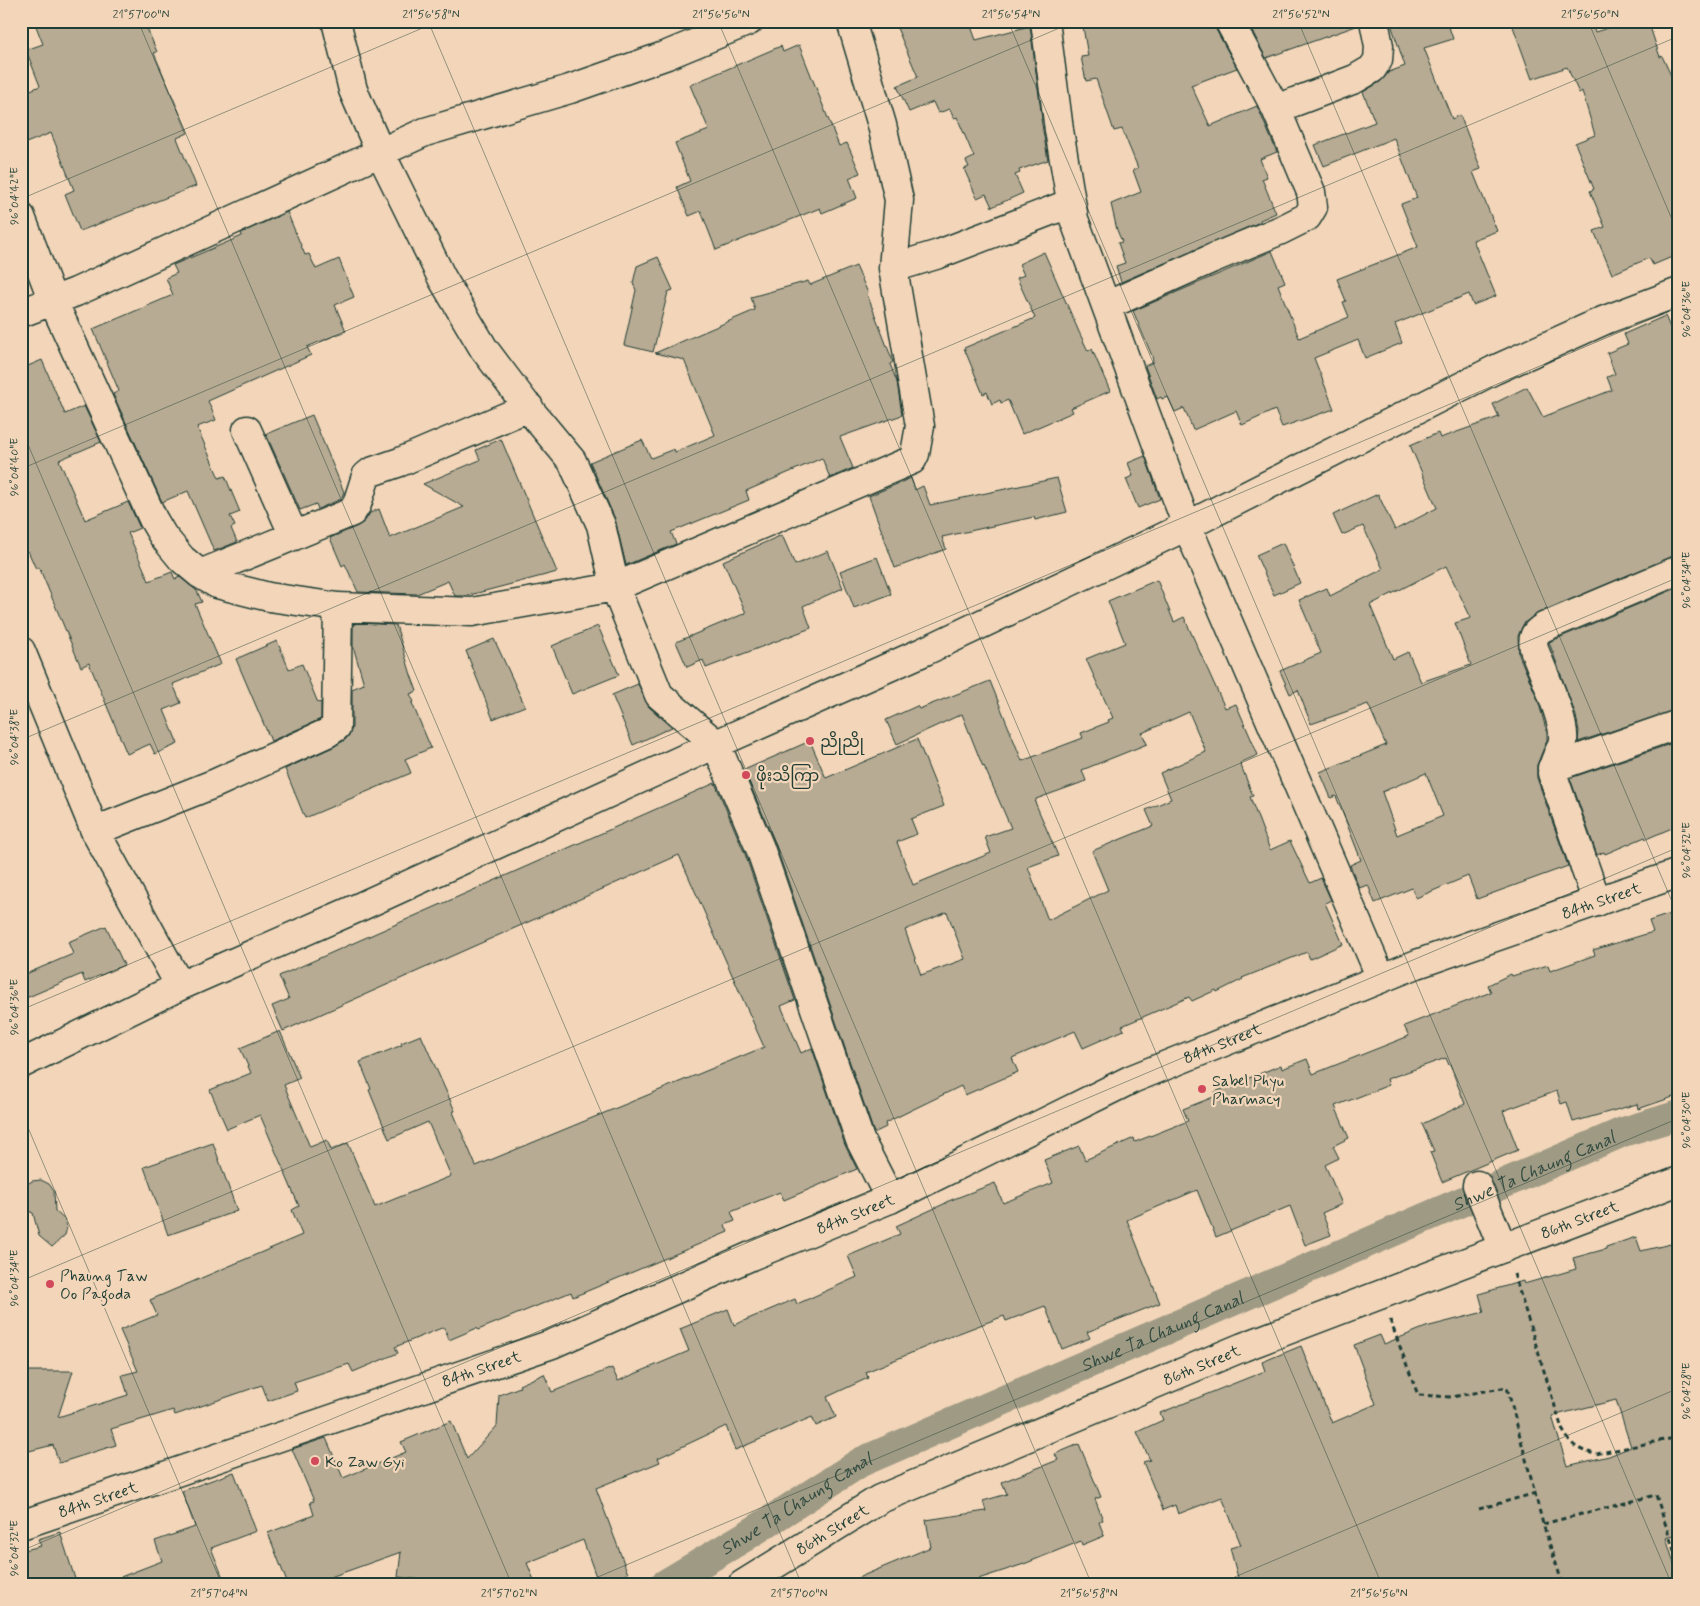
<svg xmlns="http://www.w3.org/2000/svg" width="1700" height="1606" font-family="Mynerve,'Noto Sans Myanmar',sans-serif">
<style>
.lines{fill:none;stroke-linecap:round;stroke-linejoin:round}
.canal{stroke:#9f9a84;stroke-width:30}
.building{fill:#b8ab94;stroke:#1f3d34;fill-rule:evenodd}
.minor-casing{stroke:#1f3d34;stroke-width:31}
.major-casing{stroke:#1f3d34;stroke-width:31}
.path{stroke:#1f3d34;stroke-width:3;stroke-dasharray:5 4;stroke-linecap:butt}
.minor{stroke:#f3d6b9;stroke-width:28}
.major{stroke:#f3d6b9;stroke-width:28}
.ticks{fill:none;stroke:#1f3d34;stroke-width:1;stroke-opacity:0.45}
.poi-dot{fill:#d1495b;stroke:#f3d6b9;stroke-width:2}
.labels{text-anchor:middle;stroke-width:4.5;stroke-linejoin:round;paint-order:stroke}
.poi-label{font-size:16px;fill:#1f3d34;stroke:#f3d6b9;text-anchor:start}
.street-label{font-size:16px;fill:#1f3d34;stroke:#f3d6b9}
.water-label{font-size:18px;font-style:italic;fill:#324b40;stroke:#f3d6b9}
.neatline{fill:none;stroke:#1f3d34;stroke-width:2}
.ticks-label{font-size:12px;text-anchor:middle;fill:#1f3d34}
</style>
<rect width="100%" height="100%" fill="#f3d6b9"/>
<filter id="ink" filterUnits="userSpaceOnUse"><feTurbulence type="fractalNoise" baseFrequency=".02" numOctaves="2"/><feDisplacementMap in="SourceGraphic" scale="10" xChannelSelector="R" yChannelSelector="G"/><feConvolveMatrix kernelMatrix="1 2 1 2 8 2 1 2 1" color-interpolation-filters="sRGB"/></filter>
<g filter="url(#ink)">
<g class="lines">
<!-- canal -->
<path class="canal" id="s1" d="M664,1585L746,1536L861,1462L1623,1132L1679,1115"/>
</g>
<!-- building -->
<path class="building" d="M34,21H144L157,52L154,53L188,133L177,138L196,186L80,231L65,194L74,190L51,133L21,145V94L40,86L26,50L43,44Z
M894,21H969L976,40L1030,26L1042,119H1041L1048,160L1019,170L1020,173L1015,175L1023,193L992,207L986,194L977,198L964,169L969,167L966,161L974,157L957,117L954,118L950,109L938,113L933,102L909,112L897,86L918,77Z
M1082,21H1214L1215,28L1237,68L1191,85L1210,126L1257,106L1277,152L1260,159L1267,177L1262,179L1276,213L1260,220V222L1121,282L1116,266L1125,263L1118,243L1122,242L1117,230L1111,204L1141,192L1133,170L1138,168L1122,129L1114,131L1096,79L1086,81L1081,57L1088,56Z
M1247,21H1359V25L1266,58Z
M1390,21H1447L1453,39L1424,48L1452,119L1460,115L1481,169L1473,172L1497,231L1473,240L1496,296L1473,305L1469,294L1395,324L1402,343L1365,358L1358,340L1314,358L1334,409L1282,427L1275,410L1242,425L1236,411L1193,430L1184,408L1175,412L1168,397L1162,399L1161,397L1157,399L1145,366L1153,362L1152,356L1133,311L1272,251L1285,282L1278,285L1299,338L1349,317L1343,302L1346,301L1337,279L1418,247L1401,204L1417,198L1394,138L1324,166L1315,145L1375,122L1363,92L1380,82L1389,72L1405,66Z
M1511,21H1591L1595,32L1630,21H1648L1660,57L1662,56L1679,93V254L1653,265L1649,258L1612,274L1594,231L1605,227L1590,191L1594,189L1575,143L1595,135L1582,91L1579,93L1567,67L1532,79Z
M799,45L839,146L847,143L860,173L849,178L857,198L822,213L820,208L716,250L701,211L689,216L677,187L690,181L675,143L709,130L690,85L781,46L783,52Z
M287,212L305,255L309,254L316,269L339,259L354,297L335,305L346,331L307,347L311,355L208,401L216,420L197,427L219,478L225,476L240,512L230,516L235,526L231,528L237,542L214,551L188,491L162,502L113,394L119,391L93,329L173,295L166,278L177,273L173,265L242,236L241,233Z
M1044,252L1079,332L1088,351L1092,349L1110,391L1071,408L1073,412L1022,434L1008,400L1001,403L1000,400L992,404L987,392L983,394L964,348L1035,318L1017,278L1024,275L1019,264Z
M658,257L673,290L668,292L653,352L624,345L636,290L633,283L637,266Z
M856,266L868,293L867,294L893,362L890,364L897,382L902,415L840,437L853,468L830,478L822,458L746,491L749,500L671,532L676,544L626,565L615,519L590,462L642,440L651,458L674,449L675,452L715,435L684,360L655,353L755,310L751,297L808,281L810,285Z
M1665,316L1679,348V555L1673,556L1538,613L1524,623L1518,636L1519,655L1538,700L1547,733V740L1537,765V778L1568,866L1477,899L1468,876L1416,898L1412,888L1375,903L1368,885L1359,888L1350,865L1361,860L1336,796L1331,798L1320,772L1386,745L1368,704L1311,724L1298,690L1290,694L1280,671L1321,653L1299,600L1327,588L1330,596L1383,569L1363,526L1342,535L1333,515L1378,494L1395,530L1437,508L1410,445L1438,433L1440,438L1499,417L1493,404L1527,387L1543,417L1612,390L1607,377L1615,374L1607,353L1628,344L1624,334ZM1446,566L1471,618L1455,623L1471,665L1421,682L1408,652L1393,659L1370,605ZM1426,773L1443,816L1397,835L1382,792Z
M42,360L65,414L84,406L101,442L59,460L85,520L128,502L140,528L128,533L149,581L172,572L175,579L180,577L197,591L202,602L195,604L221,664L173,684L181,703L164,710L178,744L155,754L150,744L127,754L89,663L81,667L39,567L36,569L21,535V369Z
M312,415L344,492L341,499L318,509L316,504L300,510L266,434Z
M501,439L557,572L466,596H455L448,581L417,594L358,592L345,564L342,566L330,538L358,526L365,521L370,513L379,509L390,538L464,507L423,484L480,460L476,450Z
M1145,456L1160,499L1138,508L1126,479L1133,476L1128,463Z
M911,478L915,490L923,486L930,505L1057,478L1067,512L1035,520L1034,517L942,537L946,549L895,568L869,496Z
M782,535L795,565L828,551L843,588L803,606L811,628L706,668L703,660L687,667L676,642L746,613L723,561Z
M1283,543L1300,583L1274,595L1256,555Z
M877,557L891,594L854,608L840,571Z
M1157,580L1174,622L1184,617L1225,708L1236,704L1258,755L1240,763L1253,796L1250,797L1270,850L1290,841L1310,883L1321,878L1331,900L1325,903L1343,944L1310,959L1307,952L1242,978L1243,979L1217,992L1216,990L1192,1001L1189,997L1122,1026L1124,1030L1083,1048L1075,1031L1012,1058L1018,1072L965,1095L961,1086L885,1123L886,1127L874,1133L775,843L744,770L810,741L826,778L917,739L944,806L911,819L917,834L897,842L913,885L991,853L985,837L1011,828L984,766L983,767L962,714L897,744L886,720L917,706L919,709L990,681L1022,761L1083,738L1081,733L1109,722L1108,720L1113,718L1086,659L1125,643L1108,601ZM1189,712L1206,752L1160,773L1171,799L1146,810L1153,826L1092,851L1108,890L1048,920L1028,867L1058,856L1035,802L1036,801V799L1086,781L1082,770L1147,744L1142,733ZM947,912L965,959L921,975L905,930Z
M1679,587V709L1578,742L1579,731L1576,716L1549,642Z
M358,623L396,625L411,675L417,691L410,694L414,702L412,703L431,748L405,759L411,773L305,818L285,769L333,747L345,740L350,734L352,727V689L364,684L353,646V625Z
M598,626L619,675L572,694L552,646Z
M494,639L525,706L493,719L466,651Z
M277,641L289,669L302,664L318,703L321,702V719L271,741L236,659Z
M638,684L649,707L672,727L633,745L612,695Z
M1679,741V825L1646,839L1645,837L1605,854L1604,852L1597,855L1570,778Z
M715,783L745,854L795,1000L781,1006L801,1053L812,1048L845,1145L857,1169L784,1200L780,1192L731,1212L735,1221L725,1225L728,1232L573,1297L571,1292L478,1330L477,1328L449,1340L444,1327L395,1347L398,1353L353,1372L349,1364L294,1382L297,1391L268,1401L262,1385L175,1415L173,1410L111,1429L116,1445L59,1463L53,1445L21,1453V1371H73L58,1417L128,1395L122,1375L138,1371L120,1330L157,1315L150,1300L302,1235L292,1210L299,1206L260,1115L227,1129L210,1090L251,1073L240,1048L280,1031L300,1078L284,1085L310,1147L327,1140L331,1150L348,1143L375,1207L451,1176L428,1122L389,1139L369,1090L371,1089L360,1062L402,1045L401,1043L421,1035L455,1111L453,1112L476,1166L764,1047L679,855L283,1031L272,1006L289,999L279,976Z
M1679,911V1095L1638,1109L1637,1104L1573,1122L1567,1102L1561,1104L1557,1091L1503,1111L1518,1150L1442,1182L1430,1152L1434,1151L1422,1124L1465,1104L1450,1065H1449L1446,1058L1387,1079L1389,1085L1335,1106L1349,1138L1333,1146L1339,1158L1325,1165L1342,1204L1322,1213L1331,1235L1305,1245L1290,1206L1216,1237L1197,1190L1127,1220L1160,1303L1087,1332L1090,1338L1062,1349L1045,1306L1006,1321L1004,1316L954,1335L866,1372L868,1378L827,1397L836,1417L816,1426L812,1417L735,1450L726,1426L658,1458L660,1462L596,1488L628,1574L599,1585L583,1540L527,1563L536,1585H464L398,1577L401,1552L308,1585H288L268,1533L314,1515L310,1502L314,1501L292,1449L326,1438L343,1478L406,1452L401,1442L451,1421L467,1459L497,1426L499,1395L520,1387L519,1385L544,1374L552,1392L612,1368L618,1381L689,1351L680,1329L728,1309L734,1325L795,1299L797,1304L857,1277L848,1256L900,1234L896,1226L946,1203V1202L995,1183L1003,1203L1053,1183L1044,1160L1079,1146L1085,1160L1134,1138L1135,1142L1188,1121L1183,1109L1216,1096L1215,1092L1281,1065L1282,1069L1307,1059L1313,1074L1409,1036L1404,1026L1491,992L1488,985L1511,974L1512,976L1548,965L1550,971L1595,955L1593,950L1653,932L1649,921Z
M106,926L124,965L85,982L82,974L26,998L21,986V976L73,954L68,942Z
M213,1143L237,1211L168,1235L144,1167Z
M41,1180L49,1184L54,1191L55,1211L65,1220L67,1227L65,1235L52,1247L39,1236L33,1213L26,1210L21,1202V1192L24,1186L32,1181Z
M1636,1237L1641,1251L1679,1242V1533L1666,1538L1679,1579V1585H1240L1230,1548L1241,1545L1222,1497L1178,1514L1175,1505L1163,1510L1143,1462L1150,1460L1137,1432L1163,1420L1160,1413L1265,1371L1262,1362L1301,1346L1332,1423L1376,1404L1354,1345L1380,1335L1384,1344L1426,1327L1484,1312L1479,1294L1523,1281L1524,1284L1576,1269L1573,1258L1606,1249V1247ZM1616,1400L1631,1447L1609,1456L1567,1466L1552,1416Z
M1079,1444L1101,1497L1095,1499L1103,1520L1099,1522L1104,1536L1082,1545L1081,1541L1024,1564L960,1585H841L931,1547L926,1520L986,1511L983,1501L1007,1494L1002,1482L1058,1460L1055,1454Z
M234,1472L256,1531L211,1548L226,1585H106L105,1583L162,1561L155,1541L195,1527L182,1491Z
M60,1532L77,1585H21V1551L41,1546L38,1539Z"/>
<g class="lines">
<defs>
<path id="minor" d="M336,21L353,90L380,152L442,278L484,349L533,414L572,461L601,525L615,587L659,695L716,744L760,848L860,1140L890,1199
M851,21L882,125L899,200L893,268L939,254L1071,203
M1045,21L1059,130L1074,219L1187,526L1381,978
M1276,109L1355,79L1372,69L1378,60L1379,46L1374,21
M21,217L53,301L153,519L163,536L182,559L200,574L217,584L269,597L338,607L472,612L615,587L912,460L915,454L920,426L893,268
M1106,306L1211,259L1281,230L1307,217L1313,207L1311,192L1276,109L1229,21
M21,313L76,292L425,132L570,89L667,55L749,21
M247,430L294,536
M200,574L352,512L357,504L366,476L371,472L400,462L529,407
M21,651L95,831L180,986
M1552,768L1679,724
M95,831L216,783L327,733L336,727L338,607
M1597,902L1552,773C1553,760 1561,752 1563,740C1566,722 1541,668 1534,649C1532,637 1534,633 1544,627L1679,570
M21,1064L180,986L353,910L716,744L925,651L1187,526L1494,370L1605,320L1679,292
M1477,1185L1503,1248"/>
<g id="major">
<path id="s2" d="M21,1525L552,1344L751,1256L890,1199L1132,1079L1417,964L1679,873"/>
<path id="s3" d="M742,1585L880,1499L1243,1347L1679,1181"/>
</g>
</defs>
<!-- minor casing -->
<use href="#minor" class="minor-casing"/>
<!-- major casing -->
<use href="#major" class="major-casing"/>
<!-- path -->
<path class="path" d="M1514,1274L1562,1429C1572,1446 1577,1450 1596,1454L1679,1437
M1390,1320L1418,1395L1452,1397L1507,1387L1543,1524L1563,1585
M1479,1509L1536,1493
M1543,1524L1656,1495L1679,1566"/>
<!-- minor -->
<use href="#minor" class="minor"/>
<!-- major -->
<use href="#major" class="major"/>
</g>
</g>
<!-- ticks -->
<path class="ticks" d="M138,21L802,1585M428,21L1092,1585M718,21L1382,1585M1008,21L1672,1585M1298,21L1679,918M1588,21L1679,236M21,199L439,21M21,428L512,1585M21,469L1076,21M21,740L1679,36M21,1010L1679,307M21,1111L222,1585M21,1281L1679,577M21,1551L1679,847M579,1585L1679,1118M1216,1585L1679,1388"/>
<!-- markers -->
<g class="poi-dot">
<circle cx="810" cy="741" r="5"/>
<circle cx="746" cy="775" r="5"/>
<circle cx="1202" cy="1089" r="5"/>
<circle cx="50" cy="1284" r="5"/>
<circle cx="315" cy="1461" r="5"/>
</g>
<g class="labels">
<!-- poi labels -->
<g class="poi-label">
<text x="820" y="747">ညိုညို</text>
<text x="756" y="781">ဖိုးသိကြာ</text>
<text x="1212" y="1086">Sabel Phyu<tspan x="1212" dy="18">Pharmacy</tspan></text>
<text x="60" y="1281">Phaung Taw<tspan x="60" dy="18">Oo Pagoda</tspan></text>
<text x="325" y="1467">Ko Zaw Gyi</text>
</g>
<!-- street labels -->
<g class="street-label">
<text dy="6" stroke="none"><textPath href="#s2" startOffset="1701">84th Street</textPath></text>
<text dy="6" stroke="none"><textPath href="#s2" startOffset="1296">84th Street</textPath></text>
<text dy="6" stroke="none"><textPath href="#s2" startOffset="891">84th Street</textPath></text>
<text dy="6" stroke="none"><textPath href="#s3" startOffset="916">86th Street</textPath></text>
<text dy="6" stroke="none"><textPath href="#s3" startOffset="511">86th Street</textPath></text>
<text dy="6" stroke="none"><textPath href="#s2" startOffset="486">84th Street</textPath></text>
<text dy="6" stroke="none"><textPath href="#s2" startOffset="81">84th Street</textPath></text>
<text dy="6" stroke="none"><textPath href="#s3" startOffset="106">86th Street</textPath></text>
</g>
<!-- water labels -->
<g class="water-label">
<text dy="6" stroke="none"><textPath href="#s1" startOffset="965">Shwe Ta Chaung Canal</textPath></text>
<text dy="6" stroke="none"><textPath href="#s1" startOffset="560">Shwe Ta Chaung Canal</textPath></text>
<text dy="6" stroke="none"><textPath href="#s1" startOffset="155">Shwe Ta Chaung Canal</textPath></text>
</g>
</g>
<!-- margin -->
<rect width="1700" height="1606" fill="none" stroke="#f3d6b9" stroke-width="55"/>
<rect x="28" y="28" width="1644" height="1550" class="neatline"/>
<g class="ticks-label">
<text x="141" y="18">21°57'00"N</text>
<text x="431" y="18">21°56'58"N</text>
<text x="721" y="18">21°56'56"N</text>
<text x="1011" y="18">21°56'54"N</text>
<text x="1301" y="18">21°56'52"N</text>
<text x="1590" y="18">21°56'50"N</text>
<text transform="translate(14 196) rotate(-90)" y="4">96°04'42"E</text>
<text transform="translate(1686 309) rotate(-90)" y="4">96°04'36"E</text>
<text transform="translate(14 467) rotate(-90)" y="4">96°04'40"E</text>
<text transform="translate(1686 580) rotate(-90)" y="4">96°04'34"E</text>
<text transform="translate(14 737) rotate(-90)" y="4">96°04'38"E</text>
<text transform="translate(1686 850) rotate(-90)" y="4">96°04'32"E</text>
<text transform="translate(14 1007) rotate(-90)" y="4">96°04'36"E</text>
<text transform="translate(1686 1120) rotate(-90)" y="4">96°04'30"E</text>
<text transform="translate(14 1278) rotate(-90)" y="4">96°04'34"E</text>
<text transform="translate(1686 1391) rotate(-90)" y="4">96°04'28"E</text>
<text transform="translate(14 1548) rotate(-90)" y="4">96°04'32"E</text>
<text x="219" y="1597">21°57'04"N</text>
<text x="509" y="1597">21°57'02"N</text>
<text x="799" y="1597">21°57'00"N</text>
<text x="1089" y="1597">21°56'58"N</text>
<text x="1379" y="1597">21°56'56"N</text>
</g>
</svg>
